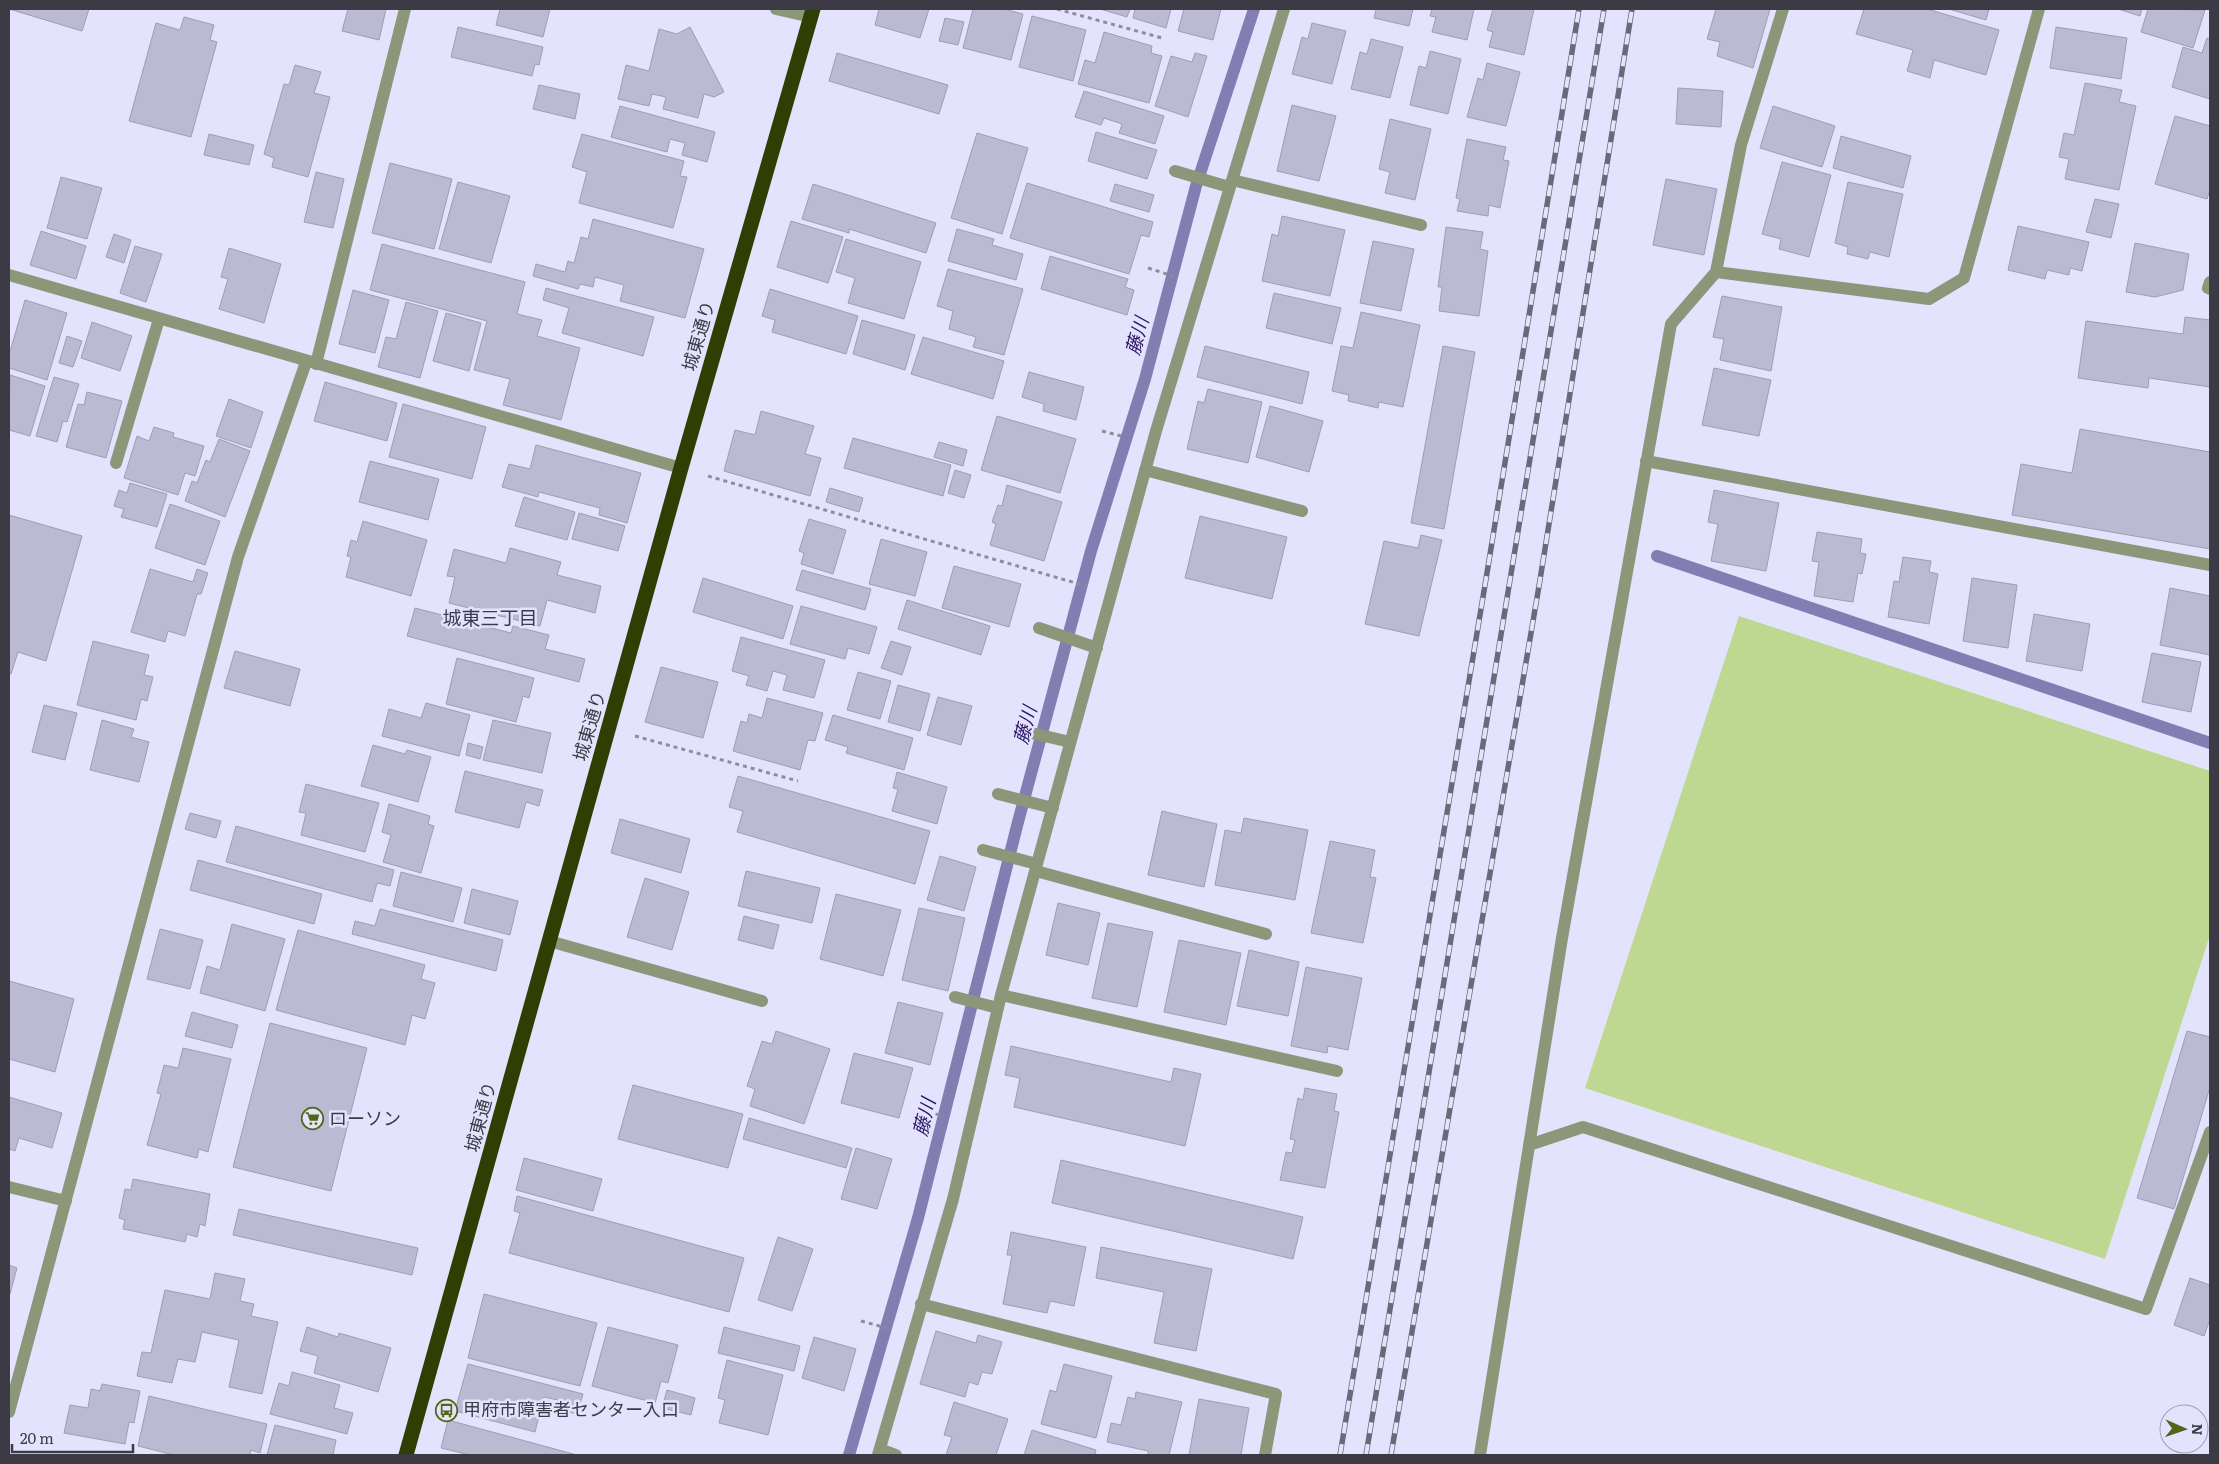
<svg xmlns="http://www.w3.org/2000/svg" width="2219" height="1464" font-family="Literata,'Noto Sans JP',serif">
<style>
.park{fill:#bfd891}
.lines{fill:none;stroke-linecap:round;stroke-linejoin:round}
.stream{stroke:#827eb2;stroke-width:12}
.building{fill:#bbbad3;stroke:#9e9db5}
.path{stroke:#8e8d9f;stroke-width:3;stroke-dasharray:4 4;stroke-linecap:butt}
.minor{stroke:#8c9779;stroke-width:12}
.highway{stroke:#2f3e03;stroke-width:15}
.rail-casing{stroke:#6a6978;stroke-width:5.5}
.rail{stroke:#e4e3fd;stroke-width:4;stroke-dasharray:11;stroke-linecap:butt}
.labels{text-anchor:middle;stroke-width:5;stroke-linejoin:round;paint-order:stroke}
.street-label{font-size:18px;fill:#3c3b45;stroke:#e4e3fd}
.poi-label{font-size:18px;fill:#3c3b45;stroke:#e4e3fd;text-anchor:start}
.water-label{font-size:19px;font-style:italic;fill:#2a1465;stroke:#e4e3fd}
.neighbourhood-label{font-size:19px;fill:#3c3b50;stroke:#e4e3fd}
</style>
<rect width="100%" height="100%" fill="#e4e3fd"/>
<!-- park -->
<path class="park" d="M1739,616L2210,771V935L2105,1259L1585,1088Z"/>
<g class="lines">
<!-- stream -->
<path class="stream" d="M1657,556L2210,743
M849,1455L918,1218L1018,822L1091,551L1145,379L1196,186L1254,9"/>
</g>
<!-- building -->
<path class="building" d="M9,9H89L82,31Z
M348,9H386L379,40L342,31Z
M500,9H550L543,37L496,25Z
M879,9H929L920,38L875,25Z
M973,9H1004L1023,14L1011,60L963,48Z
M1100,9H1130L1127,17Z
M1135,9H1171L1166,28L1133,18Z
M1184,9H1221L1213,40L1178,31Z
M1376,9H1413L1409,26L1374,18Z
M1432,9H1474L1467,40L1432,32L1436,17L1430,16Z
M1493,9H1534L1524,55L1489,47L1493,32L1487,30Z
M1716,9H1770L1753,68L1717,56L1720,42L1707,39Z
M1864,9H1927L1999,30L1986,75L1934,60L1930,78L1907,71L1913,50L1856,34Z
M1949,9H1989L1986,20Z
M2118,9H2142L2140,16Z
M2148,9L2205,10L2193,48L2141,32Z
M1032,16L1086,30L1073,81L1019,67Z
M184,17L214,25L210,40L217,42L191,137L129,121L156,23L180,30Z
M945,18L964,22L958,45L939,41Z
M1312,23L1346,31L1332,84L1292,74L1302,37L1308,39Z
M458,27L543,47L539,65L535,64L532,76L451,57Z
M690,27L724,92L714,97L704,94L698,118L663,109L666,97L652,94L649,106L618,99L626,65L649,71L659,29L677,34Z
M2056,27L2127,38L2121,79L2050,68Z
M1104,32L1152,46L1151,53L1162,56L1149,103L1078,84L1085,60L1095,63Z
M2207,38L2210,39V99L2172,87L2183,47L2202,53Z
M1371,39L1403,47L1390,98L1351,89L1360,52L1367,54Z
M1430,51L1461,59L1448,114L1410,105L1419,66L1426,68Z
M837,53L948,85L939,114L829,81Z
M1195,53L1207,56L1188,117L1155,106L1171,56L1192,62Z
M1487,63L1520,72L1506,126L1467,117L1478,78L1483,80Z
M295,65L321,72L314,93L330,97L308,177L272,167L274,158L264,154L284,84L289,85Z
M2085,83L2122,90L2119,102L2136,106L2119,190L2065,179L2069,159L2059,157L2064,133L2074,135Z
M539,85L580,94L575,119L533,109Z
M1678,88L1723,91L1721,127L1676,124Z
M1084,91L1164,116L1155,144L1119,133L1122,124L1104,118L1101,125L1075,117Z
M1292,105L1336,116L1319,181L1277,171Z
M620,106L715,132L707,162L682,155L685,143L670,139L667,152L611,137Z
M1773,106L1835,126L1822,167L1760,148Z
M2175,116L2210,126V190L2207,199L2155,184Z
M1390,119L1431,129L1415,200L1385,193L1390,172L1379,169Z
M1096,132L1157,150L1147,179L1088,161Z
M977,133L1028,148L1002,234L951,218Z
M209,134L254,145L249,165L204,155Z
M582,134L684,161L680,176L687,177L673,228L579,203L587,172L572,167Z
M1841,136L1911,156L1903,188L1833,168Z
M1467,139L1506,147L1503,160L1509,161L1500,208L1489,205L1488,216L1457,211L1460,199L1456,198Z
M1782,162L1831,175L1809,257L1779,249L1781,239L1762,234Z
M390,163L452,179L434,249L372,233Z
M316,172L344,179L333,228L304,222Z
M61,177L102,188L87,239L47,228Z
M1666,179L1717,189L1704,255L1653,245Z
M458,182L510,196L491,263L439,249Z
M1848,182L1903,194L1889,257L1870,252L1868,259L1847,254L1848,247L1835,243Z
M1027,183L1153,222L1149,237L1141,235L1129,274L1010,238Z
M813,184L936,223L926,253L849,229V233L802,219Z
M1115,184L1154,195L1149,212L1110,201Z
M2095,199L2119,204L2111,238L2086,232Z
M1282,216L1345,230L1330,296L1262,281L1272,234L1278,236Z
M593,219L704,249L685,318L620,301L624,285L595,277L593,287L580,284L578,289L533,276L536,264L565,272L568,261L574,263L581,237L588,239Z
M791,221L843,237L828,283L777,267Z
M2018,226L2089,242L2082,271L2070,268L2069,275L2047,270L2045,279L2008,270Z
M1446,227L1483,232L1480,249L1488,251L1479,316L1439,311L1442,287H1438Z
M957,229L994,239L992,245L1023,254L1016,280L948,261Z
M41,231L86,246L76,279L30,265Z
M114,234L131,240L124,263L106,257Z
M846,239L921,262L904,319L848,303L855,278L836,272Z
M1373,241L1414,249L1401,311L1360,303Z
M2135,243L2189,254L2183,290L2155,297L2126,292Z
M382,244L525,282L517,314L542,320L537,336L580,348L561,420L503,405L510,379L474,370L487,321L370,290Z
M135,246L162,254L146,302L120,293Z
M229,248L281,264L264,323L219,309L228,279L221,277Z
M1050,256L1128,279L1125,287L1134,290L1127,315L1041,289Z
M948,269L1023,289L1004,355L973,347L976,337L949,329L953,311L937,306Z
M546,288L654,317L643,356L562,333L569,308L543,300Z
M770,289L858,316L846,354L772,332L775,320L762,316Z
M353,290L389,300L375,353L339,344Z
M1274,293L1341,308L1332,344L1266,328Z
M1722,296L1782,307L1771,371L1720,360L1724,339L1713,337Z
M25,300L67,313L47,380L9,368V355Z
M406,302L438,311L420,378L378,367L386,337L396,339Z
M1361,312L1420,325L1403,407L1379,402L1378,408L1348,401L1349,395L1332,391L1341,346L1353,348Z
M446,313L481,323L469,371L433,361Z
M2185,317L2210,320V387L2149,378L2148,388L2078,378L2086,321L2183,334Z
M862,320L915,335L905,370L853,354Z
M92,322L132,336L120,371L81,358Z
M67,336L82,341L73,367L59,363Z
M923,337L1004,361L993,399L911,374Z
M1205,346L1309,372L1302,404L1197,377Z
M1443,346L1475,352L1444,529L1411,523Z
M1714,368L1771,380L1759,436L1702,425Z
M1029,372L1084,387L1076,420L1043,411L1044,404L1022,397Z
M10,375L45,386L30,436L9,430Z
M54,377L79,384L67,422L63,421L57,442L36,436Z
M325,382L397,403L387,441L314,421Z
M1208,389L1262,402L1248,463L1187,449L1198,401L1204,403Z
M87,392L122,401L106,458L66,447L78,404L84,405Z
M229,399L263,412L251,448L216,436Z
M403,404L486,427L472,479L389,457Z
M1270,406L1323,421L1309,472L1256,457Z
M761,411L814,426L805,454L821,458L810,496L724,471L735,430L755,435Z
M997,416L1076,439L1060,493L981,470Z
M154,427L174,433L173,437L204,446L195,476L185,473L178,495L124,478L137,436L149,441Z
M2080,429L2210,452V549L2012,515L2021,464L2072,473Z
M853,438L951,465L943,496L844,468Z
M219,439L250,451L225,517L185,501L192,481L197,483L206,460L210,462Z
M939,442L967,450L963,466L934,457Z
M536,445L641,473L627,523L599,515L600,508L539,492L538,497L502,487L509,464L530,469Z
M370,461L439,479L428,520L359,502Z
M955,470L971,475L964,498L948,493Z
M130,483L167,494L157,527L121,517L124,509L114,506L119,490L127,493Z
M1007,485L1062,502L1044,561L990,545L996,524L992,522L998,505L1002,506Z
M830,488L863,498L859,512L826,502Z
M1714,490L1779,503L1766,571L1711,561L1718,524L1708,522Z
M524,497L575,512L567,540L515,526Z
M170,504L220,521L205,565L155,548Z
M579,513L625,526L618,551L572,539Z
M9,515L82,536L46,661L18,652L11,674H9Z
M1200,516L1287,537L1272,599L1185,578Z
M809,519L846,530L833,574L801,564L804,553L799,551Z
M363,521L427,540L411,596L346,577L351,557L347,556L351,540L357,542Z
M1817,532L1862,539L1860,553L1866,554L1862,574L1858,573L1853,602L1814,596L1819,562L1812,561Z
M1421,535L1442,540L1419,636L1365,624L1384,541L1418,548Z
M881,539L927,552L915,596L869,584Z
M510,548L561,562L557,575L601,586L595,613L547,600L540,626L449,603L455,577L447,576L454,549L506,563Z
M1903,557L1931,561L1929,572L1938,574L1929,624L1888,617L1894,581L1899,582Z
M954,566L1021,584L1009,627L942,608Z
M150,569L193,582L197,569L208,573L201,594H197L185,636L168,631L165,642L131,632Z
M802,570L871,589L865,610L796,590Z
M703,578L793,606L783,639L693,612Z
M1972,578L2017,585L2008,648L1963,641Z
M2170,588L2210,596V655L2160,645Z
M907,600L990,626L981,655L898,629Z
M801,606L877,627L869,654L848,648L845,659L790,644Z
M415,608L511,633L513,626L549,635L545,649L585,659L579,682L407,636Z
M2034,614L2090,624L2082,671L2026,661Z
M741,637L825,660L814,698L783,690L787,675L773,671L767,691L746,685L749,676L732,671Z
M93,641L149,655L144,675L153,677L147,701L141,699L136,720L77,705Z
M891,641L911,647L902,675L881,668Z
M235,651L300,669L290,706L224,688Z
M2152,653L2201,662L2191,712L2142,702Z
M457,658L534,678L529,698L523,696L516,722L446,704Z
M661,667L718,682L703,738L645,722Z
M858,672L891,681L880,719L847,710Z
M898,685L930,694L920,731L888,722Z
M938,697L972,706L961,745L927,735Z
M767,698L823,713L815,741L808,740L800,770L733,751L741,721L747,723L749,714L762,718Z
M426,703L470,715L459,756L382,736L389,709L421,718Z
M44,705L77,713L65,760L32,752Z
M833,715L913,738L904,770L846,753L848,747L825,740Z
M102,720L134,729L131,737L149,742L139,782L90,770Z
M493,720L551,733L542,773L483,760Z
M468,743L483,747L480,759L466,755Z
M373,745L405,754L407,750L431,757L418,802L361,786Z
M465,771L543,790L539,806L526,802L519,828L455,812Z
M897,772L947,787L937,824L892,811L898,789L893,788Z
M738,776L930,831L915,884L737,832L743,811L729,807Z
M306,784L379,803L365,852L301,835L306,813L299,812Z
M389,804L430,816L428,824L434,826L421,873L383,862L391,835L382,832Z
M1162,811L1217,824L1204,887L1148,875Z
M190,813L221,821L216,838L185,829Z
M1244,818L1308,830L1295,900L1215,885L1225,830L1241,833Z
M620,819L690,839L681,873L611,853Z
M236,826L394,870L390,886L377,883L372,902L226,862Z
M1330,841L1375,850L1370,877L1376,878L1363,943L1311,933Z
M940,856L976,867L964,911L927,900Z
M198,860L322,894L314,924L190,890Z
M746,871L820,888L812,923L738,906Z
M401,872L462,888L453,922L393,906Z
M645,878L689,892L672,950L627,937Z
M472,889L518,901L510,935L464,923Z
M836,894L901,910L883,976L820,959Z
M1058,903L1100,913L1088,965L1046,955Z
M919,908L965,918L948,991L902,980Z
M380,909L503,940L496,971L352,934L355,921L375,926Z
M744,916L779,925L773,949L738,940Z
M1108,923L1153,932L1137,1007L1092,998Z
M232,924L285,939L265,1011L200,993L207,966L220,970Z
M160,929L203,940L190,989L147,979Z
M298,930L425,965L421,979L435,983L425,1019L412,1015L405,1045L276,1010Z
M1179,940L1241,953L1226,1025L1164,1012Z
M1249,950L1299,962L1288,1016L1237,1006Z
M1306,967L1362,978L1348,1050L1328,1046L1327,1053L1291,1046Z
M9,981L74,999L55,1072L9,1059Z
M898,1002L943,1013L930,1065L885,1053Z
M192,1012L238,1025L232,1048L185,1036Z
M270,1023L367,1048L331,1191L233,1167Z
M776,1031L830,1049L804,1124L750,1106L755,1089L747,1086L762,1041L772,1044Z
M2187,1031L2210,1037V1087L2174,1209L2137,1198Z
M1011,1046L1171,1082L1174,1068L1201,1074L1185,1146L1014,1107L1020,1078L1005,1075Z
M183,1048L231,1059L208,1152L199,1149L197,1158L147,1145L161,1094L157,1093L164,1065L178,1068Z
M854,1053L913,1068L899,1118L841,1103Z
M633,1085L743,1114L728,1168L618,1139Z
M1305,1088L1337,1094L1334,1111L1339,1112L1325,1188L1280,1180L1286,1152L1292,1153L1295,1140L1290,1139L1298,1098L1303,1100Z
M9,1097L62,1113L52,1148L19,1138L15,1151L9,1149Z
M749,1118L852,1148L846,1168L743,1139Z
M856,1148L892,1159L877,1209L841,1199Z
M524,1158L602,1179L593,1211L516,1190Z
M1061,1160L1303,1217L1293,1259L1052,1203Z
M133,1179L210,1194L205,1226L200,1224L197,1237L187,1234L185,1242L123,1229L125,1220L119,1218L125,1189L131,1190Z
M517,1196L744,1258L729,1312L509,1253L520,1213L514,1211Z
M239,1209L418,1248L412,1275L233,1235Z
M1011,1232L1086,1247L1074,1306L1050,1301L1047,1313L1003,1304L1012,1255H1007Z
M778,1237L813,1249L792,1311L758,1300Z
M1101,1247L1212,1269L1196,1351L1154,1343L1164,1292L1096,1278Z
M9,1265L17,1268L10,1294H9Z
M215,1273L245,1279L240,1301L254,1304L251,1316L278,1322L262,1394L229,1387L239,1340L202,1332L195,1362L178,1359L172,1383L137,1376L142,1352L151,1353L165,1290L210,1299Z
M2190,1278L2210,1285V1319L2204,1336L2174,1325Z
M484,1294L597,1323L580,1386L468,1358Z
M307,1327L338,1337L339,1333L391,1348L378,1392L314,1373L318,1356L300,1351Z
M608,1327L678,1345L668,1383L661,1381L655,1403L592,1386Z
M724,1327L800,1346L794,1371L718,1353Z
M936,1331L976,1343L978,1335L1002,1342L992,1374L982,1372L978,1385L969,1382L965,1397L920,1384Z
M814,1337L856,1349L844,1391L802,1378Z
M727,1360L783,1375L768,1435L719,1423L725,1400L718,1398Z
M468,1364L583,1394L577,1414L556,1409L558,1400L544,1397L535,1432L455,1411Z
M1064,1364L1112,1376L1096,1438L1041,1424L1050,1390L1056,1392Z
M292,1372L340,1385L334,1408L353,1413L347,1434L270,1414L279,1383L289,1386Z
M102,1384L140,1391L134,1423L129,1422L125,1444L64,1433L70,1405L88,1408L91,1389L100,1391Z
M667,1390L695,1398L691,1415L662,1408Z
M1136,1392L1182,1402L1169,1455H1148V1451L1107,1442L1111,1423L1121,1425L1128,1397L1135,1399Z
M149,1396L267,1424L260,1453L251,1450L250,1455H174L138,1446Z
M1199,1399L1249,1408L1241,1455H1189Z
M954,1402L1008,1419L996,1455H946L952,1437L944,1435Z
M448,1420L577,1455H470L441,1448Z
M275,1425L336,1440L333,1455H267Z
M1032,1430L1096,1450L1095,1455H1024Z"/>
<g class="lines">
<!-- path -->
<path class="path" d="M1057,9L1162,38
M1148,268L1173,276
M1102,431L1125,437
M708,476L1086,586
M635,736L798,781
M920,1110L944,1116
M861,1321L887,1328"/>
<!-- minor -->
<path class="minor" d="M776,9L811,17
M1175,171L1229,187
M1232,180L1421,225
M1716,272L1741,145L1783,9
M9,275L681,468
M2210,282L2208,288L2210,289
M316,364L405,9
M1646,461L2210,565
M116,463L159,319
M1145,470L1302,511
M1039,628L1097,648
M1019,730L1070,742
M998,794L1053,808
M983,850L1037,864
M1036,871L1266,934
M549,941L762,1001
M1001,995L1337,1071
M955,997L998,1008
M1529,1145L1583,1127L2146,1309L2210,1132
M9,1187L66,1201
M921,1304L1276,1394L1265,1455
M9,1412L238,557L306,362
M880,1449L896,1455
M878,1455L953,1199L1001,995L1156,431L1284,9
M1480,1455L1562,938L1671,324L1716,272L1929,299L1964,278L2039,9"/>
<!-- highway -->
<path class="highway" d="M406,1455L681,468L813,9"/>
<defs>
<path id="rail" d="M1340,1455L1486,579L1579,9
M1366,1455L1604,9
M1391,1455L1539,586L1632,9"/>
</defs>
<!-- rail casing -->
<use href="#rail" class="rail-casing"/>
<!-- rail -->
<use href="#rail" class="rail"/>
</g>
<!-- icons -->
<defs>
<symbol id="supermarket-ring" viewBox="-11 -11 22 22"><circle r="9.5" fill="#e4e3fd" stroke="#516715" stroke-width="1.5"/><path d="M-6-5.5h2.5l.6 2H6L4.5 2H-2.5L-4.4-4H-6ZM-1.5 3.2a1.3 1.3 0 1 0 .1 0ZM3 3.2a1.3 1.3 0 1 0 .1 0Z" fill="#516715"/></symbol>
<symbol id="bus-ring" viewBox="-11 -11 22 22"><circle r="9.5" fill="#e4e3fd" stroke="#516715" stroke-width="1.5"/><path d="M-5-6H5V4H4V6H2V4H-2V6H-4V4H-5ZM-3.5-4V0h7V-4ZM-3.5 1.2v1.5H-2V1.2ZM2 1.2v1.5H3.5V1.2Z" fill="#516715"/></symbol>
</defs>
<g fill-rule="evenodd">
<use href="#supermarket-ring" x="300" y="1106" width="25" height="25"/>
<use href="#bus-ring" x="434" y="1398" width="25" height="25"/>
</g>
<g class="labels">
<!-- street labels -->
<g class="street-label">
<text transform="translate(699 336) rotate(-74)" y="6">城東通り</text>
<text transform="translate(590 726) rotate(-74)" y="6">城東通り</text>
<text transform="translate(481 1117) rotate(-75)" y="6">城東通り</text>
</g>
<!-- poi labels -->
<g class="poi-label">
<text x="329" y="1125">ローソン</text>
<text x="463" y="1416">甲府市障害者センター入口</text>
</g>
<!-- water labels -->
<g class="water-label">
<text transform="translate(1137 336) rotate(-75)" y="7">藤川</text>
<text transform="translate(1025 725) rotate(-75)" y="7">藤川</text>
<text transform="translate(924 1117) rotate(-76)" y="7">藤川</text>
</g>
<!-- neighbourhood labels -->
<g class="neighbourhood-label">
<text x="490" y="625">城東三丁目</text>
</g>
</g>
<!-- border -->
<rect width="2219" height="1464" fill="none" stroke="#3c3b45" stroke-width="20"/>
<!-- north arrow -->
<g transform="translate(2184 1429) rotate(92)"><circle r="24" fill="#e4e3fd" stroke="#a1a0b3"/>
<path d="M0-4L9 19L0 12L-9 19Z" fill="#516715"/>
<text y="-8" font-size="14" font-weight="bold" text-anchor="middle" fill="#3c3b45">N</text>
</g>
<!-- scale -->
<path d="M12 1444v8h121v-8" fill="none" stroke="#3c3b45" stroke-width="2.5"/>
<text x="20" y="1444" font-size="15" fill="#3c3b45" stroke="#e4e3fd" stroke-width="4" paint-order="stroke">20 m</text>
</svg>
